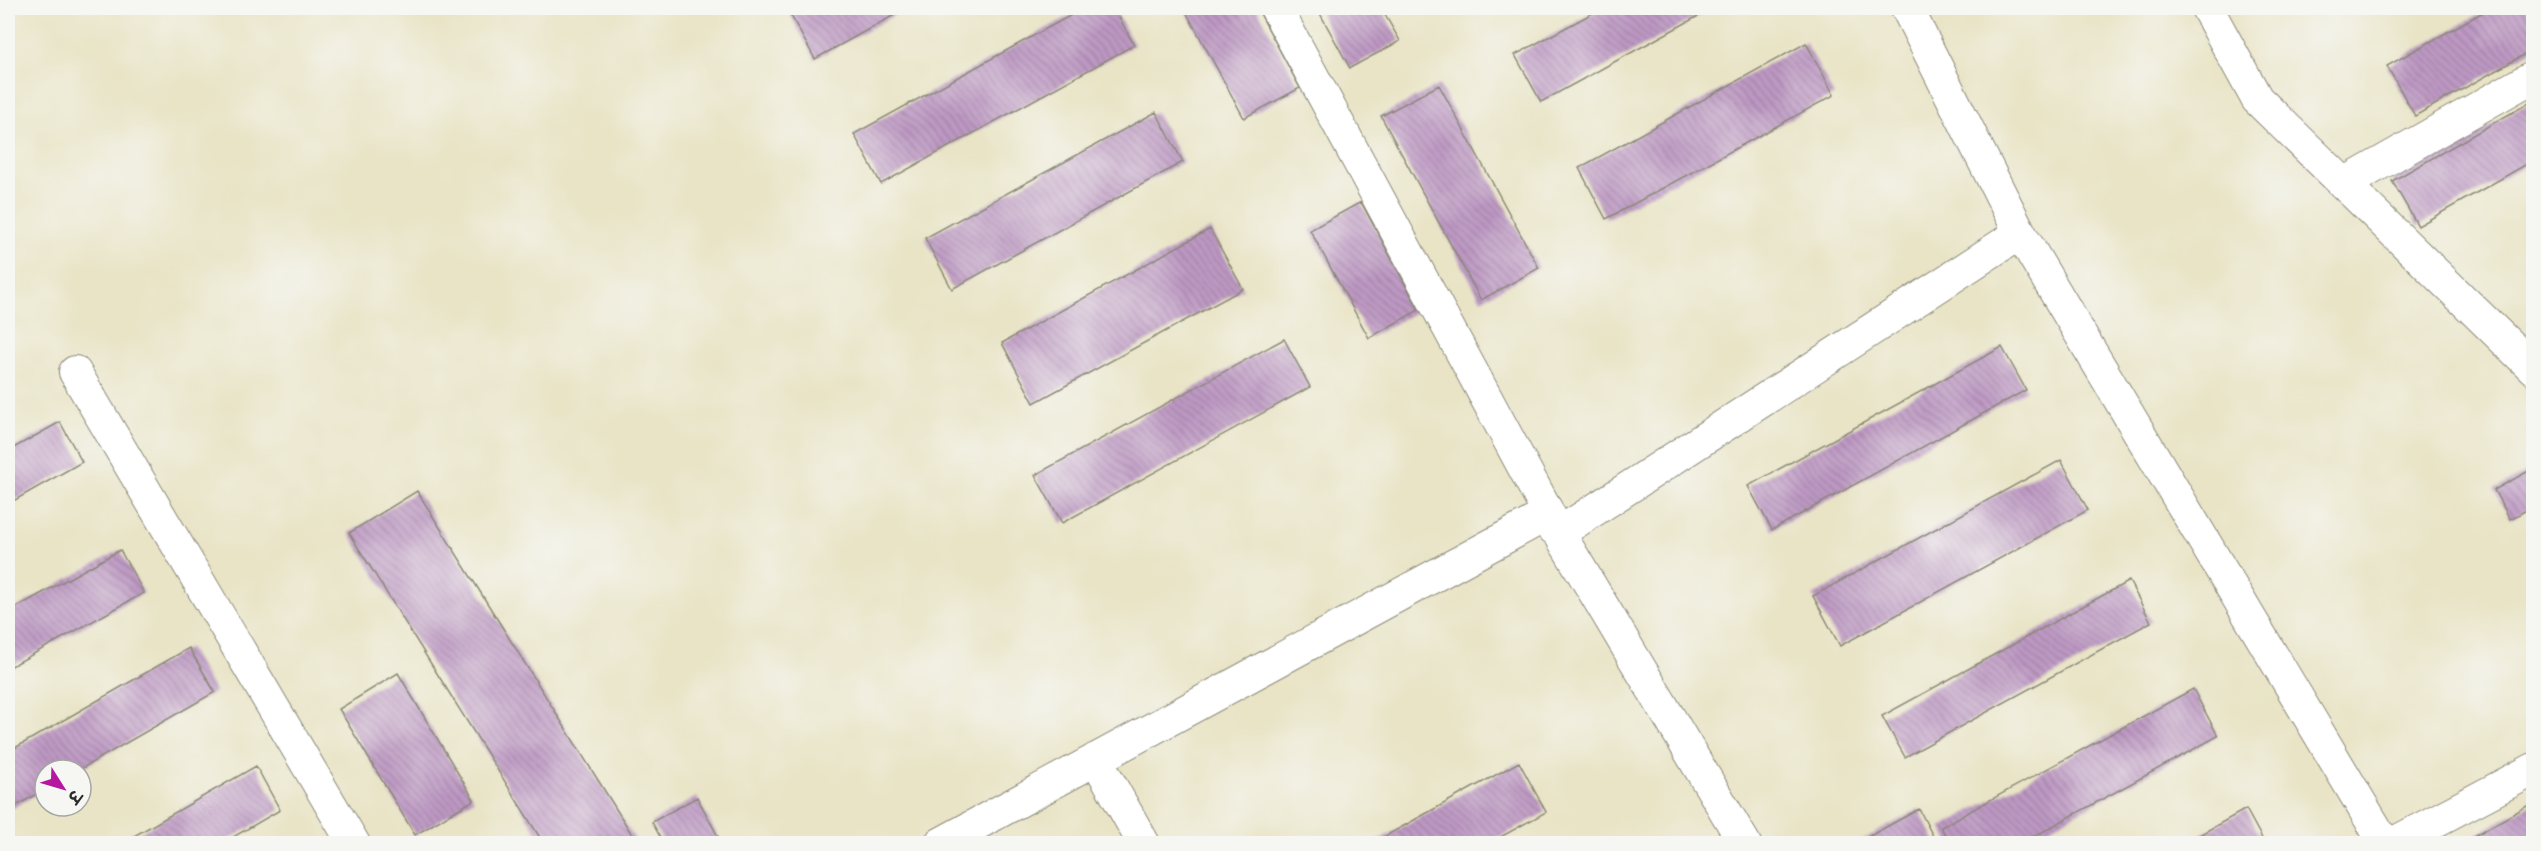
<svg xmlns="http://www.w3.org/2000/svg" width="2541" height="851" font-family="Mali,'Playpen Sans Deva',sans-serif">
<style>
.building{fill:url(#building-back-hatch)}
.lines{fill:none;stroke-linecap:round;stroke-linejoin:round}
.minor-casing{stroke:#8a8878;stroke-width:34}
.minor{stroke:#fff;stroke-width:32}
</style>
<defs>
<pattern id="building-back-hatch" width="6" height="6" patternUnits="userSpaceOnUse" patternTransform="scale(1.5)"><rect width="6" height="6" fill="#be99c4"/><path d="M-1 5l2 2M0 0l6 6M5-1l2 2" fill="none" stroke="#9b7d9f"/></pattern>
</defs>
<rect width="100%" height="100%" fill="#f6f6f2"/>
<filter id="ink" filterUnits="userSpaceOnUse"><feTurbulence type="fractalNoise" baseFrequency=".0167" numOctaves="2"/><feDisplacementMap in="SourceGraphic" scale="12" xChannelSelector="R" yChannelSelector="G"/><feConvolveMatrix kernelMatrix="1 2 1 2 8 2 1 2 1" color-interpolation-filters="sRGB"/></filter>
<filter id="wash" filterUnits="userSpaceOnUse"><feTurbulence type="fractalNoise" baseFrequency=".008" numOctaves="4" result="noise"/><feDisplacementMap in="SourceGraphic" scale="24" xChannelSelector="R" yChannelSelector="G"/><feGaussianBlur stdDeviation="1.35" result="paint"/><feColorMatrix in="noise" values="0 0 0 0 0 0 0 0 0 0 0 0 0 0 0 0 0 1.4 0 .05"/><feComposite in="paint" operator="in"/></filter>
<g filter="url(#wash)">
<rect width="100%" height="100%" fill="#e9e4c6"/>
<g id="blocks">
<!-- building -->
<path class="building" d="M802,8H907L815,59L790,14Z
M1084,8H1114L1134,45L881,184L854,134Z
M1184,8H1257L1300,88L1244,118Z
M1317,8H1381L1400,41L1350,68Z
M1602,8H1713L1541,102L1515,55Z
M2490,8H2534V49L2415,116L2387,66Z
M1806,43L1834,95L1606,219L1579,168Z
M1439,85L1539,268L1481,300L1381,116Z
M2534,100V160L2418,226L2392,181Z
M1156,112L1183,162L952,289L925,238Z
M1361,202L1419,310L1369,338L1310,230Z
M1210,229L1243,289L1034,403L1002,343Z
M1284,339L1310,387L1062,523L1035,475Z
M2002,347L2026,390L1772,530L1748,486Z
M60,422L82,462L8,504V451Z
M2061,460L2088,510L1840,646L1813,596Z
M2534,468V506L2510,519L2494,490Z
M417,491L638,844H544L349,533Z
M120,550L144,593L8,668V612Z
M2129,581L2151,622L1905,757L1882,716Z
M189,648L215,692L79,770H45V789L8,811V752Z
M398,673L474,800L415,835L339,709Z
M2193,689L2218,736L2020,844H1950L1941,827Z
M1519,762L1546,812L1488,844H1371Z
M256,766L280,810L221,844H120Z
M697,797L722,844H664L652,822Z
M2534,802V844H2460Z
M1919,809L1937,844H1855Z
M2246,809L2265,844H2183Z"/>
</g>
</g>
<g filter="url(#ink)">
<use href="#blocks" fill-opacity="0" stroke="#8a8878" stroke-width="1.5"/>
<g class="lines">
<defs>
<path id="minor" d="M1276,8L1559,533L1745,844
M1907,8L2020,233L2385,844
M2207,8L2257,99L2534,369
M2344,184L2534,76
M75,372L354,844
M1096,759L1144,844
M940,844L1541,518L1559,533L2020,233
M2392,844L2534,769"/>
</defs>
<!-- minor casing -->
<use href="#minor" class="minor-casing"/>
<!-- minor -->
<use href="#minor" class="minor"/>
</g>
</g>
<!-- margin -->
<rect width="2541" height="851" fill="none" stroke="#f6f6f2" stroke-width="30"/>
<!-- north arrow -->
<g transform="translate(63 788) rotate(127)"><circle r="28" fill="#f6f6f2" stroke="#a5a5a2" stroke-width="1.5"/>
<path d="M0-4.5L10 22L0 15L-10 22Z" fill="#b5179e"/>
<text y="-9" font-size="16" font-weight="bold" text-anchor="middle" fill="#2b2b2b">उ</text>
</g>
</svg>
